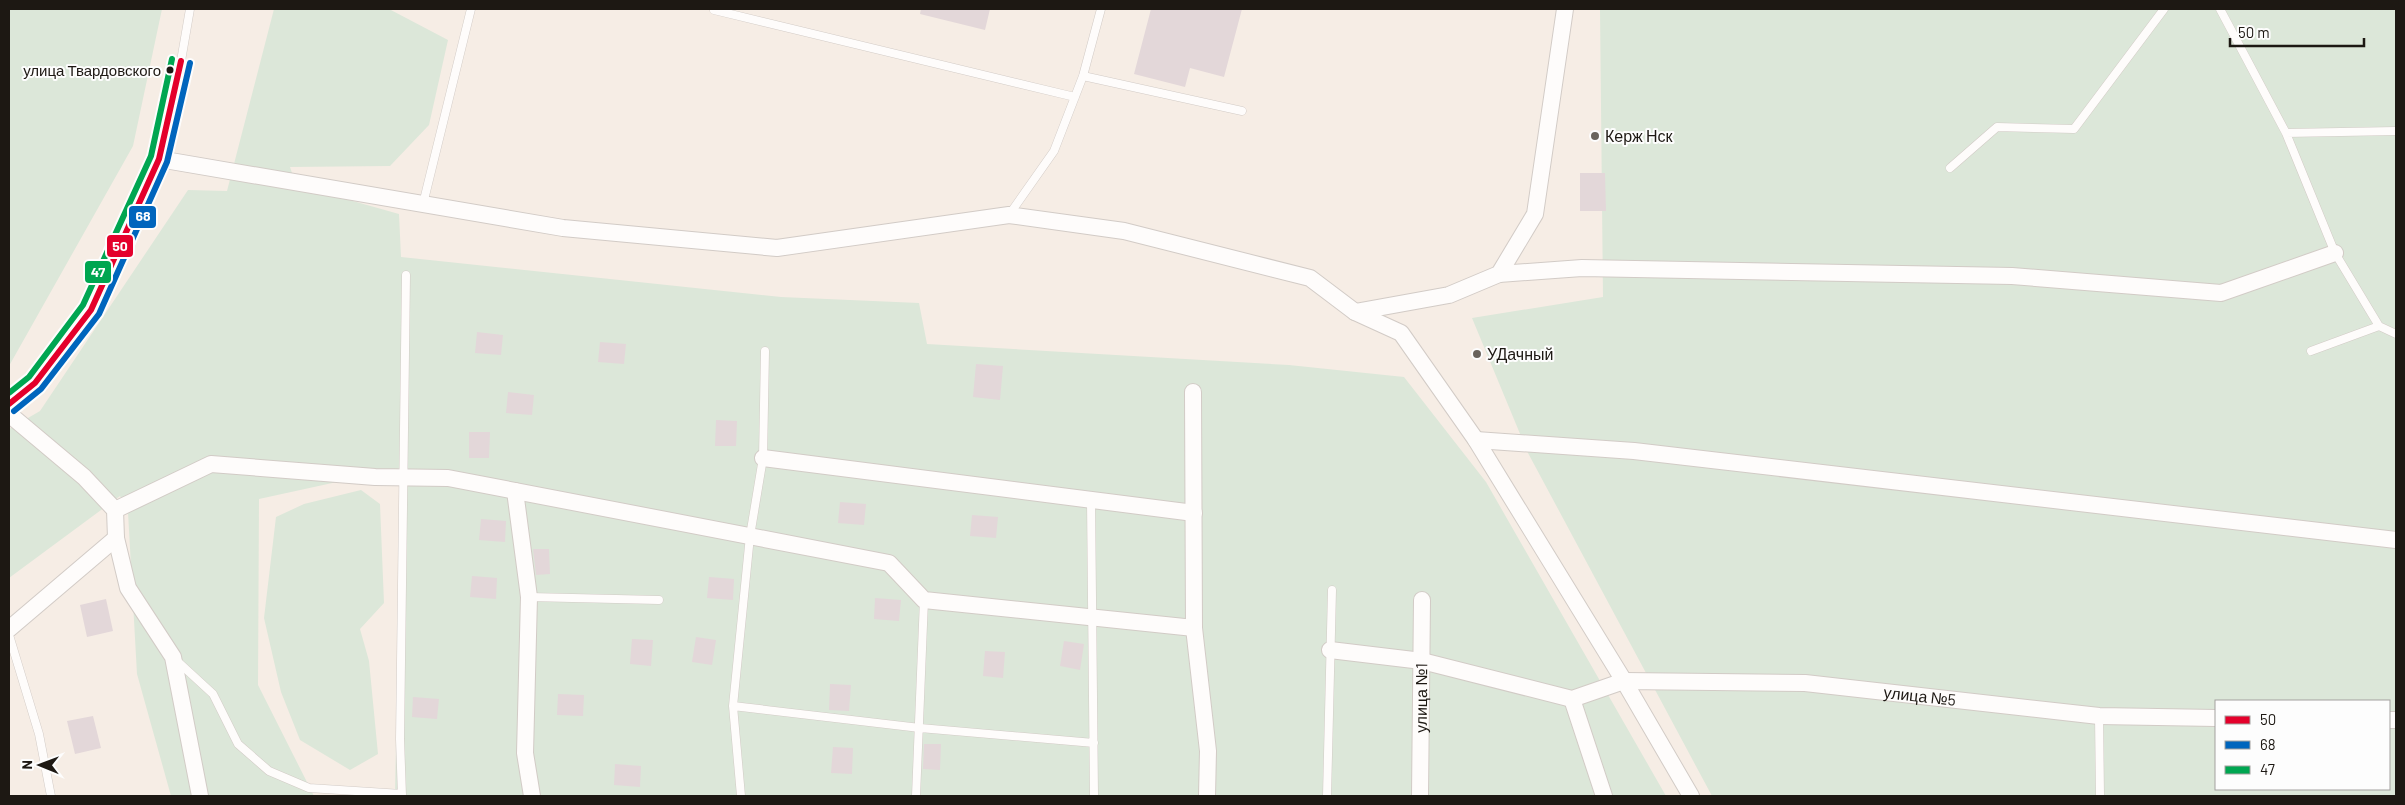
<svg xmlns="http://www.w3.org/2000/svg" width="2405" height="805" font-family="Barlow,sans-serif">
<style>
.green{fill:#dce7d9;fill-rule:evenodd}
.building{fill:#e3d7d9}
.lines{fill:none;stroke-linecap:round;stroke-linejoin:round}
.service-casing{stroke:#d2cbc6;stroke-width:9}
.minor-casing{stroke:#d2cbc6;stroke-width:18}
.service{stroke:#fefcfb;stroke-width:8}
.minor{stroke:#fefcfb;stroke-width:16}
.bus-1-casing{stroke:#fdfdfd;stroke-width:10}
.bus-2-casing{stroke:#fdfdfd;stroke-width:10}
.bus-3-casing{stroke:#fdfdfd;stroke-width:10}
.bus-1{stroke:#e4002b;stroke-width:6}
.bus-2{stroke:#0065bd;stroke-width:6}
.bus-3{stroke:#00a651;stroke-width:6}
.bus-dot{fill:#1d1813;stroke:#fdfdfd;stroke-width:2}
.poi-dot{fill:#69635c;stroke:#fdfdfd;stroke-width:2}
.labels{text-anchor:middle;stroke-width:4;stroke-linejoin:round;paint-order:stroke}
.bus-label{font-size:15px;fill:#1d1813;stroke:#fdfdfd;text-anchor:end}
.poi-label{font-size:16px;fill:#1d1813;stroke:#fdfdfd;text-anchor:start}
.street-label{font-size:16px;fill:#1d1813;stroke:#fdfdfd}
.line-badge{stroke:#fdfdfd;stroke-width:2}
.badge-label{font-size:14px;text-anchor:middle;font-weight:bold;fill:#fff}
</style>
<rect width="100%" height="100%" fill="#f6ede5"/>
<!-- green -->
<path class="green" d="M9,9H162L133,146L9,366Z
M274,9H389L448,40L429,125L390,166L290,167L296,185L399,214L401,257L781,297L919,303L927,344L1289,365L1404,377L1486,482L1666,796H395L401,468L259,499L258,685L314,796H171L137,674L128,512L120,496L9,578V429L40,411L188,190L227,191Z
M1600,9H2396V796H1712L1528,453L1472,318L1603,297ZM2216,701H2389V789H2216Z
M361,490L380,504L384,603L360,629L369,661L378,754L350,770L300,740L281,692L264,618L276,517L304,504Z"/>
<!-- building -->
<path class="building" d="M921,9H990L985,30L920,14Z
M1151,9H1242L1224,77L1190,68L1185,87L1134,74Z
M1580,173H1605L1606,211H1580Z
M477,332L503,335L501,355L475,353Z
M600,342L626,344L624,364L598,362Z
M976,364L1003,366L1000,400L973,397Z
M508,392L534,395L532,415L506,413Z
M716,420L737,421L736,446H715Z
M469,432H490L489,458H469Z
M840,502L866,504L864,525L838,523Z
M972,515L998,517L996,538L970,536Z
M481,519L506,521L505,542L479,540Z
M533,549H549L550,574L536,575Z
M472,576L497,578L496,599L470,597Z
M709,577L734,579L733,600L707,598Z
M875,598L901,600L899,621L874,619Z
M106,599L113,631L87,637L80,605Z
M696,637L716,640L712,665L692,662Z
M632,639L653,640L651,666L630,664Z
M1064,641L1084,644L1080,670L1060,666Z
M985,651L1005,652L1003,678L983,676Z
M830,684L851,685L849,711L829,710Z
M558,694L584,695L583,716L557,715Z
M413,697L439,699L437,719L412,717Z
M93,716L101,748L75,754L67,721Z
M924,744H941L940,770L923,769Z
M833,747L853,748L852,774L831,773Z
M615,764L641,766L640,787L614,785Z"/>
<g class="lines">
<defs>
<path id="service" d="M2220,9L2286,133L2335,253L2379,326L2396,334
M714,10L1075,97
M1083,76L1242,111
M2286,133L2396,131
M1950,168L1997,127L2074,129L2164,9
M423,204L471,9
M1009,215L1054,151L1083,76L1101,9
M2311,351L2379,326
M9,404L35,383L91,310L159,159L181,61L190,9
M1091,500L1094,796
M529,597L659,600
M9,635L39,734L51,796
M176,660L213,694L238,744L269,771L309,788L402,794
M733,706L920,728L1094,743
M2099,716L2100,796
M402,796L400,739L406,275
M741,796L733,706L750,536L763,458L765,351
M916,796L924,600
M1327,796L1332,590"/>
<g id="minor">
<path d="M159,159L563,228L777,248L1009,215L1124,231L1310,278L1355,312L1401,333L1476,440L1624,681L1691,796"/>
<path d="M1499,274L1582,268L2012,276L2221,293L2335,253"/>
<path d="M1355,312L1449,295L1499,274L1535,214L1565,9"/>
<path d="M1193,392L1194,628L1208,751L1207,796"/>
<path d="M9,414L84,477L115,510L116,538L128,588L173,657L200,796"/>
<path d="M1476,440L1634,451L2396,540"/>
<path d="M763,458L1194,513"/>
<path d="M515,491L529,597L525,753L532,796"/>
<path d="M115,510L211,464L375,477L448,478L889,563L924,600L1194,628"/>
<path d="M9,629L116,538"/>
<path id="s1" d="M1330,650L1422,661L1572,699L1624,681L1805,683L2099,716L2216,718"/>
<path d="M1572,699L1604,796"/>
<path d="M2389,720H2396"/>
<path id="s2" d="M1420,796L1422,600"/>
</g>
</defs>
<!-- service casing -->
<use href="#service" class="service-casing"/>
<!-- minor casing -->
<use href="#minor" class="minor-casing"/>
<!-- service -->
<use href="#service" class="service"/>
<!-- minor -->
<use href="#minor" class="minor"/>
<defs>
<path id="bus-1" d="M9,404L35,383L91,310L159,159L181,61"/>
<path id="bus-2" d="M14,411L41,389L99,314L167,162L190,63"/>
<path id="bus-3" d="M9,393L29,377L83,305L151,156L172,59"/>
</defs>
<!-- bus-1 casing -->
<use href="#bus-1" class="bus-1-casing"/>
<!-- bus-2 casing -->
<use href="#bus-2" class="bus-2-casing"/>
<!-- bus-3 casing -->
<use href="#bus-3" class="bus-3-casing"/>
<!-- bus-1 -->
<use href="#bus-1" class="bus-1"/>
<!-- bus-2 -->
<use href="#bus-2" class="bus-2"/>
<!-- bus-3 -->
<use href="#bus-3" class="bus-3"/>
</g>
<!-- markers -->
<circle class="bus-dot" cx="170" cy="70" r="4.5"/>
<g class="poi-dot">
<circle cx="1595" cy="136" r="5"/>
<circle cx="1477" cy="354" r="5"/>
</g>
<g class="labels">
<!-- bus labels -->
<g class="bus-label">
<text x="161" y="76">улица Твардовского</text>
</g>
<!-- poi labels -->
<g class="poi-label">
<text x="1605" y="142">Керж Нск</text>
<text x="1487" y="360">УДачный</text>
</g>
<!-- street labels -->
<g class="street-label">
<text dy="6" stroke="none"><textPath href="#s1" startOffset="599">улица №5</textPath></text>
<text dy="6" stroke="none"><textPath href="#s2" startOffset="98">улица №1</textPath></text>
</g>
</g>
<g class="line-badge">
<rect x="128" y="205" width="29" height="24" rx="5" fill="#0065bd"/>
<rect x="106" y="234" width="28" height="24" rx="5" fill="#e4002b"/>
<rect x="84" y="260" width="28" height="24" rx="5" fill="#00a651"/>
</g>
<g class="badge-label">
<text x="143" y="221">68</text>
<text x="120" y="251">50</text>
<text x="98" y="277">47</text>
</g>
<!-- border -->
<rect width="2405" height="805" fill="none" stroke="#1d1813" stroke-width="20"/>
<!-- legend -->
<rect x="2215" y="700" width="175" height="90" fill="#fdfdfd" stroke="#a3a19f"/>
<rect x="2225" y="716" width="25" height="8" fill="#e4002b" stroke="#a3a19f"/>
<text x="2260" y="725" font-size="15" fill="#1d1813">50</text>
<rect x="2225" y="741" width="25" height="8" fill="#0065bd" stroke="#a3a19f"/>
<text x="2260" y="750" font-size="15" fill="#1d1813">68</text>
<rect x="2225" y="766" width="25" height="8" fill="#00a651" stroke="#a3a19f"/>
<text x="2260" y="775" font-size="15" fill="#1d1813">47</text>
<!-- north arrow -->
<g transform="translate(40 765) rotate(271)" stroke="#fdfdfd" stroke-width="4" paint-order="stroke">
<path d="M0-4L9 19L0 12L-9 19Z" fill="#1d1813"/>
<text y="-8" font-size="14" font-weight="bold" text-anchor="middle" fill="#1d1813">N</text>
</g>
<!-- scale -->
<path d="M2230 38v8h134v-8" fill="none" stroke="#1d1813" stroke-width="2.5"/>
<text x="2238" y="38" font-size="15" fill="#1d1813" stroke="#fdfdfd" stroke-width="4" paint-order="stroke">50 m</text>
</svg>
